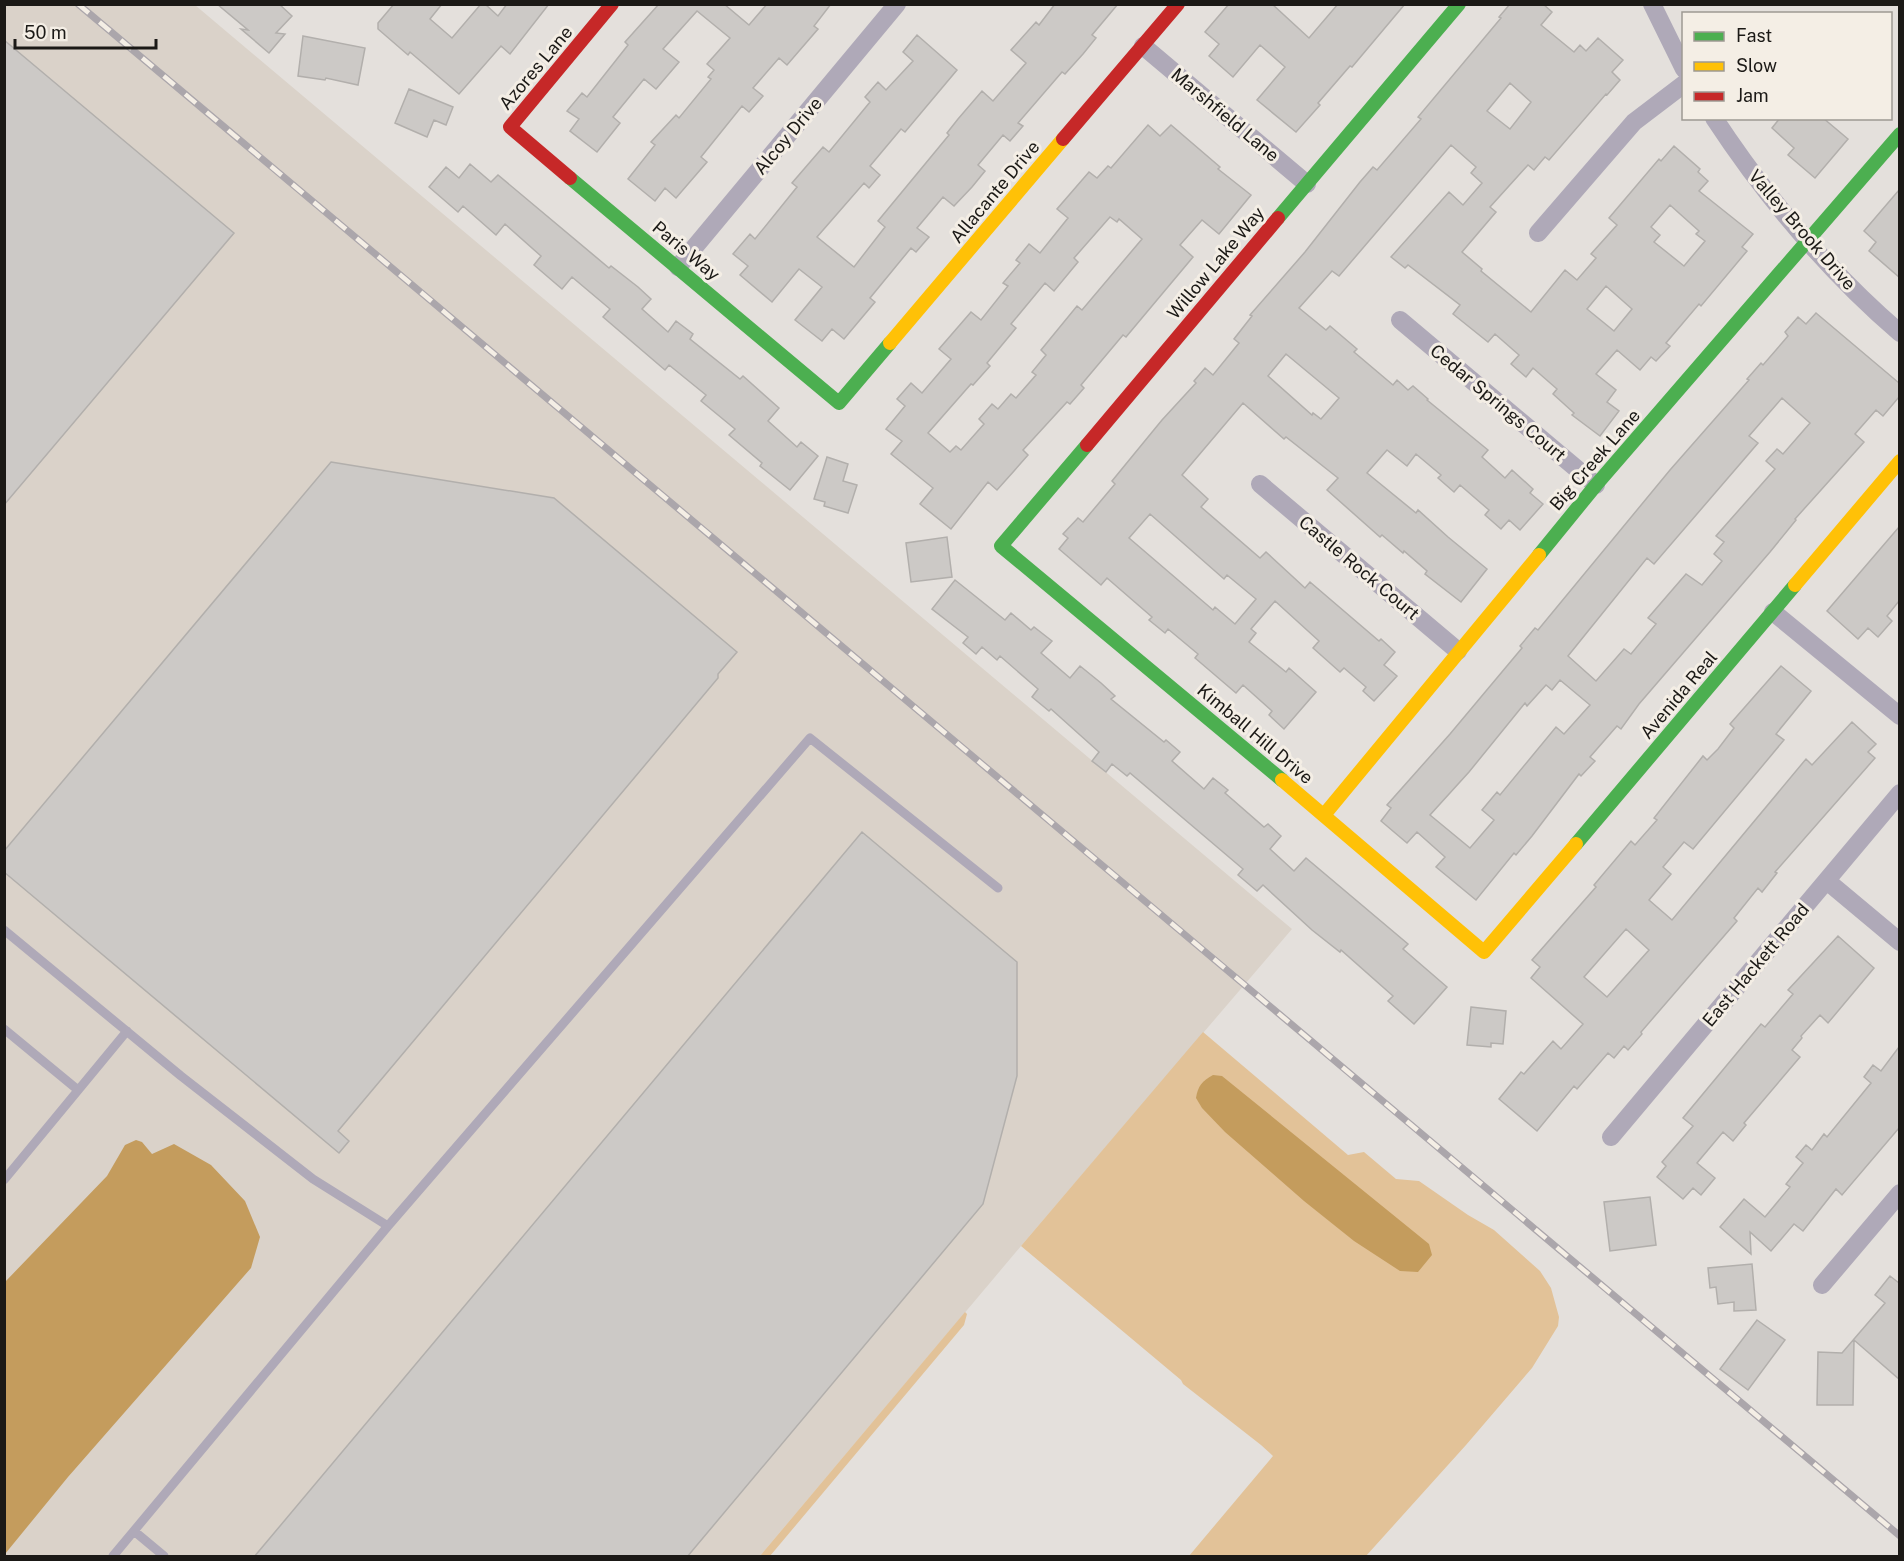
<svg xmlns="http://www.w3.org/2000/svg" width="1904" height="1561" font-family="'Public Sans',sans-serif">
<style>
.built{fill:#dad2c9}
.green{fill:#e2c298}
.water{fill:#c49c5d}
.building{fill:#ccc9c6;stroke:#b2afac;stroke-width:1.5;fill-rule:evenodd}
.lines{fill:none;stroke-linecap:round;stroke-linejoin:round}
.lane{stroke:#afa9b8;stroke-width:9}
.street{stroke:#afa9b8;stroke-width:18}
.fast{stroke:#4caf50;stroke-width:14}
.slow{stroke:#ffc107;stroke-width:14}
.jam{stroke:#c62828;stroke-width:14}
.rail-casing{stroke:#aba6ab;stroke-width:7}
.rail{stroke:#f4eee5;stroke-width:4.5;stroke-dasharray:14;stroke-linecap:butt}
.labels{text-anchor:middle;stroke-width:6;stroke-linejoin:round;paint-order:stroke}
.street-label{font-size:18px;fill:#1b1916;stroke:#f4eee5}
</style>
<rect width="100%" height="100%" fill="#e4e0dc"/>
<!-- built -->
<path class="built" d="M5,5H195L1292,929L1021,1246L760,1556H5Z"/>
<!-- green -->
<path class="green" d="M1203,1032L1348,1155L1364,1152L1396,1179L1419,1181L1468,1215L1494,1230L1540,1271L1551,1288L1559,1317L1558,1326L1532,1368L1466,1445L1366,1556H1189L1273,1456L1261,1445L1183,1384L1181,1380L1021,1246Z
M965,1312L967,1314L964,1325L770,1556H760Z"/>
<!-- water -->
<path class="water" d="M1213,1075L1222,1076L1429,1244L1432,1255L1418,1272L1400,1271L1354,1241L1304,1201L1225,1132L1202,1108L1196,1098C1198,1086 1202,1081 1213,1075Z
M136,1140L142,1142L152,1154L174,1144L211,1165L245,1201L260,1237L251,1268L68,1477L5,1554V1282L107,1176L125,1145Z"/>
<!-- building -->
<path class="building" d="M217,4H279L292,16L276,33L285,34L269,53L241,29L248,30Z
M394,4H442L430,19L452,38L481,4H485L498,16L507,4H549L510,54L501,46L459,94L410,52L408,55L378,29V23Z
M659,4H724L749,25L767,4H831L814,26L818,29L787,65L779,58L753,88L763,96L749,112L742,106L701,157L707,162L676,198L665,188L655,201L628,179L655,145L651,142L676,115L679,118L711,79L708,77L714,70L707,64L730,38L697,11L663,49L679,62L656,89L644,79L613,117L620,123L597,152L570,131L579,119L567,111L582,93L587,97L628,45L625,42Z
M1055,4H1118L1092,35L1096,38L1083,54L1065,74L1062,72L1018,123L1023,126L1010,141L1003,135L978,165L985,171L972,187L954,206L943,197L917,228L929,237L916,252L911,248L870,298L875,302L844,339L832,329L822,341L795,320L822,287L799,269L772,302L740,275L748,266L733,254L750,234L755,239L797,187L792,183L823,147L829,152L870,102L865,97L878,82L886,90L913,61L903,52L917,35L957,70L905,132L901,129L870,166L880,175L869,188L864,183L817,237L854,267L885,227L878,221L949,135L947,133L958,119L982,91L993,101L1026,63L1011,50L1036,22L1039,25Z
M1229,4H1272L1309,38L1338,4H1405L1352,67L1350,66L1318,103L1320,105L1296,132L1257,100L1285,67L1260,45L1233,77L1209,56L1219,44L1205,32Z
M1510,4H1543L1552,12L1541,25L1574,52L1580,45L1586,51L1598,38L1623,60L1612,72L1620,80L1607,95L1606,94L1549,160L1545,157L1534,170L1528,165L1490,207L1496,212L1462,252L1482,269L1481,271L1531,312L1565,270L1577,280L1596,258L1591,254L1617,225L1609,218L1659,159L1661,161L1674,146L1700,169L1698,172L1708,181L1699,191L1753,234L1742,247L1747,251L1701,306L1699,304L1666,343L1670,346L1656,361L1651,357L1640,370L1617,350L1596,374L1616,390L1607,402L1619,411L1600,436L1572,415L1574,413L1553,394L1557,389L1533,368L1526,377L1511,364L1519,355L1495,334L1488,342L1453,314L1460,305L1408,265L1405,268L1391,257L1449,192L1463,205L1482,183L1471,173L1476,167L1451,145L1339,276L1332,271L1299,308L1326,330L1330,326L1357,349L1354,352L1393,385L1397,380L1408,390L1413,386L1428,399L1427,400L1488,450L1482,457L1505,478L1512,470L1533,489L1530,493L1543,504L1520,530L1509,520L1501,529L1485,515L1489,510L1460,485L1454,492L1438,478L1441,475L1416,454L1407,466L1387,450L1367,473L1416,513L1418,510L1448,537L1487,569L1461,602L1425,574L1427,571L1404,551L1403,553L1382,535L1380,537L1327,490L1338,478L1286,437L1284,439L1243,403L1182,475L1208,499L1201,507L1260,558L1266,552L1305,588L1310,582L1379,641L1381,639L1395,652L1384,665L1397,676L1374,701L1363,691L1366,687L1344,668L1340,672L1313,648L1319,641L1275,601L1251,629L1256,633L1249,642L1286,672L1289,668L1316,692L1284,729L1269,715L1272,711L1243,685L1236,693L1195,658L1198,654L1168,629L1165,633L1149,620L1152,617L1107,578L1101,585L1059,549L1068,538L1063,534L1078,518L1083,522L1115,484L1112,481L1162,420L1196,383L1194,381L1205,368L1213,375L1239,343L1234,339L1252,316L1250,315L1305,252L1360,182L1373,167L1377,170L1421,119L1418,117L1501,18L1499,17ZM1510,83L1531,102L1510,129L1487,111ZM1670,205L1699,231L1696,234L1705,241L1684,266L1654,242L1660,235L1651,227ZM1606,286L1632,309L1614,331L1587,309ZM1286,354L1339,398L1321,419L1313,413L1312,415L1268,376ZM1150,514L1224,579L1227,575L1256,599L1235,624L1215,607L1213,610L1129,538Z
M303,36L365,48L358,85L326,78L325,80L298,76Z
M4,40L234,233L4,505Z
M409,89L453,107L446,125L434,120L427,137L395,123Z
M1780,118H1823L1848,139L1815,178L1788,155L1794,148L1772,128Z
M1148,125L1160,136L1171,125L1220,167L1218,169L1251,195L1219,234L1202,220L1180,245L1193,257L1126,337L1123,335L1081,385L1084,388L1070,404L1067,402L1023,450L1028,455L1014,471L997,490L988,482L951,529L920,504L933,488L891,454L902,441L886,429L905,406L897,399L911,383L922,393L951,359L939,349L971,312L981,320L1008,286L1003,283L1020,263L1016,260L1029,244L1040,253L1068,218L1057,209L1089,172L1097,178L1108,166L1111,168ZM1110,217L1117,222L1119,219L1142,239L1082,310L1077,306L1041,350L1046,355L1032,372L1036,375L1016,398L1011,394L998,409L992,404L979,419L984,424L961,450L956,446L950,452L928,433L971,384L973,385L990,366L987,363L1016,328L1011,324L1045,283L1054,291L1078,262L1074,258Z
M470,164L491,182L498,175L609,268L611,266L638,287L651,299L642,309L668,332L676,321L693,334L690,339L740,379L743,376L779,408L768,421L797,447L801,442L818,456L790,490L760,466L762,463L729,435L735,429L701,401L706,395L669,365L665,370L603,317L610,309L572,277L562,289L534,265L541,256L505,224L496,235L463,206L458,212L429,187L446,167L459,178Z
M1899,190V277L1869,251L1876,242L1864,231Z
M1816,313L1899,383V397L1883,416L1876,410L1855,434L1864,442L1795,519L1796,520L1770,552L1639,704L1621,729L1617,726L1590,757L1595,761L1581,776L1579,774L1532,836L1516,855L1514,853L1476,900L1436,867L1445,857L1417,832L1407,843L1381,821L1391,808L1387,805L1450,734L1522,648L1520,646L1535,628L1538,630L1670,470L1749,380L1747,379L1761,363L1763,365L1788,336L1785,332L1798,317L1806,324ZM1782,398L1810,423L1783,454L1777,449L1766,461L1775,469L1716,536L1724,542L1714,554L1722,561L1702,585L1686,574L1648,618L1656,624L1631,654L1624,649L1596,681L1568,656L1647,558L1654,564L1758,443L1749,436ZM1560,680L1590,705L1564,734L1556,727L1500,795L1497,792L1482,810L1494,820L1470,848L1430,815L1469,772L1525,703L1527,706L1546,685L1552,690Z
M827,457L848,464L843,481L857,485L848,513L824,506L825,502L814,499Z
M331,462L554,498L737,652L718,674V678L338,1131L349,1141L339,1153L4,872V851Z
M1899,527V601L1887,616L1892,621L1878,637L1868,628L1858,639L1827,611Z
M947,537L952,577L911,582L906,543Z
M955,580L1005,620L1011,613L1031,630L1034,627L1052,641L1041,653L1070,678L1080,666L1101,683L1115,696L1111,699L1164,742L1166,740L1180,752L1172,761L1204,789L1213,778L1228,790L1225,793L1264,827L1268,824L1281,836L1270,849L1294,871L1306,858L1408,944L1403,949L1447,987L1425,1012L1414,1024L1388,1001L1393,996L1341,950L1340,952L1312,930L1263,885L1257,891L1238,875L1243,869L1130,773L1127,776L1112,764L1106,772L1092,761L1099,752L1051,709L1049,711L1032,697L1038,689L1000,656L997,660L982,647L976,654L963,643L968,637L932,609Z
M1781,666L1811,691L1776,734L1784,740L1693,849L1684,842L1663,867L1671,874L1649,900L1672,920L1806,759L1812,765L1852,722L1876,744L1868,752L1875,758L1775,872L1777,873L1762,892L1758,888L1734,918L1737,921L1641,1032L1642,1034L1628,1050L1624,1046L1614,1058L1608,1053L1577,1089L1574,1086L1537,1131L1499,1099L1521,1072L1524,1074L1553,1041L1561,1049L1583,1024L1531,978L1540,967L1532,960L1596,887L1594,885L1631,841L1635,845L1657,820L1654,818L1703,756L1707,760L1718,749L1734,728L1730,724ZM1626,929L1649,950L1607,997L1584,977Z
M862,832L1017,962V1076L983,1204L687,1557H254Z
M1838,936L1874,968L1828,1023L1820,1015L1801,1036L1802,1038L1792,1050L1800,1057L1744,1123L1746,1125L1733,1141L1723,1132L1697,1163L1715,1178L1701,1195L1693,1188L1683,1199L1657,1177L1666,1166L1662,1162L1693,1126L1683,1118L1761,1024L1765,1027L1793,994L1788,990Z
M1471,1007L1506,1011L1503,1044L1491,1043V1047L1467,1045Z
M1899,1047V1128L1842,1195L1836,1189L1803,1231L1794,1224L1771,1251L1750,1232L1751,1254L1720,1227L1744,1199L1765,1217L1790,1187L1786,1184L1803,1163L1796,1157L1806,1145L1812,1150L1824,1134L1827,1137L1871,1083L1864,1077L1873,1065L1881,1071Z
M1650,1197L1656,1245L1610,1251L1604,1202Z
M1752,1264L1756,1310L1734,1311V1302L1718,1304L1716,1287L1710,1288L1708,1268Z
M1890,1276L1899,1283V1379L1854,1340L1853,1405H1817L1818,1352L1842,1353L1885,1303L1875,1295Z
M1757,1320L1785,1340L1748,1390L1720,1369Z"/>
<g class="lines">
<!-- lane -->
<path class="lane" d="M4,930L181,1076L313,1179L388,1226
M4,1029L78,1090
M4,1180L127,1031
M134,1531L164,1556
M113,1556L388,1226L810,738L998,888"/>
<!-- street -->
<path class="street" d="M1652,4L1684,69
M1143,46L1307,184
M1714,118C1766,197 1828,271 1900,333
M1538,233L1634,122L1684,84
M678,267L897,4
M1400,320L1596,485
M1260,484L1458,651
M1773,612L1900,716
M1827,881L1900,942
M1611,1137L1900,793
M1822,1285L1900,1193"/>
<!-- fast -->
<path class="fast" d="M570,178L839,403L890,343
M1278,218L1459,4
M1087,445L1001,546L1282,780
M1539,555L1596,485L1900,134
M1576,844L1795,585"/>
<!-- slow -->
<path class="slow" d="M890,343L1063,139
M1795,585L1900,461
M1282,780L1484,952L1576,844
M1324,815L1539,555"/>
<!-- jam -->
<path class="jam" d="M1063,139L1178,4
M570,178L510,127L612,4
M1087,445L1278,218"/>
<defs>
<path id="rail" d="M78,4L1900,1536"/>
</defs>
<!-- rail casing -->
<use href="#rail" class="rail-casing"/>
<!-- rail -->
<use href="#rail" class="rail"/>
</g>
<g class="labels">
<!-- street labels -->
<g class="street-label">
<text transform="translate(536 68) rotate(-50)" y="6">Azores Lane</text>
<text transform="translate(1225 115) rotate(40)" y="6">Marshfield Lane</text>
<text transform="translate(788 136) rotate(-50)" y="6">Alcoy Drive</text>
<text transform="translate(995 192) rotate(-50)" y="6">Allacante Drive</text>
<text transform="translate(1802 230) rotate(49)" y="6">Valley Brook Drive</text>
<text transform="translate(686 251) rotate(40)" y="6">Paris Way</text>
<text transform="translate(1216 263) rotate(-50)" y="6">Willow Lake Way</text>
<text transform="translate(1498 403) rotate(40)" y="6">Cedar Springs Court</text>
<text transform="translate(1595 460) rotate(-49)" y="6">Big Creek Lane</text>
<text transform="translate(1359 568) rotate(40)" y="6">Castle Rock Court</text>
<text transform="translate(1679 695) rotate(-50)" y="6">Avenida Real</text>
<text transform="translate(1255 734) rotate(40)" y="6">Kimball Hill Drive</text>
<text transform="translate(1756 965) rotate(-50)" y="6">East Hackett Road</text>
</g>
</g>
<!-- border -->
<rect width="1904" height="1561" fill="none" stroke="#1b1916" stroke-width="12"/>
<!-- legend -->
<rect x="1682" y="12" width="210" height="108" fill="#f4eee5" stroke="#9d9992" stroke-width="1.5"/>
<rect x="1694" y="32" width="30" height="9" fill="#4caf50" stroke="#9d9992" stroke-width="1.5"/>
<text x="1736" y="42" font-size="18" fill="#1b1916">Fast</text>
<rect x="1694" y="62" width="30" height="9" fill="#ffc107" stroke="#9d9992" stroke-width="1.5"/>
<text x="1736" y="72" font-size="18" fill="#1b1916">Slow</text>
<rect x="1694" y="92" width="30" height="9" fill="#c62828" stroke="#9d9992" stroke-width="1.5"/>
<text x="1736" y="102" font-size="18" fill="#1b1916">Jam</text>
<!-- scale -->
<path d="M15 39v9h141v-9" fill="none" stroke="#1b1916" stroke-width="3"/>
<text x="24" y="39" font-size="18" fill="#1b1916" stroke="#f4eee5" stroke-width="4.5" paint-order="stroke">50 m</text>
</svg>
